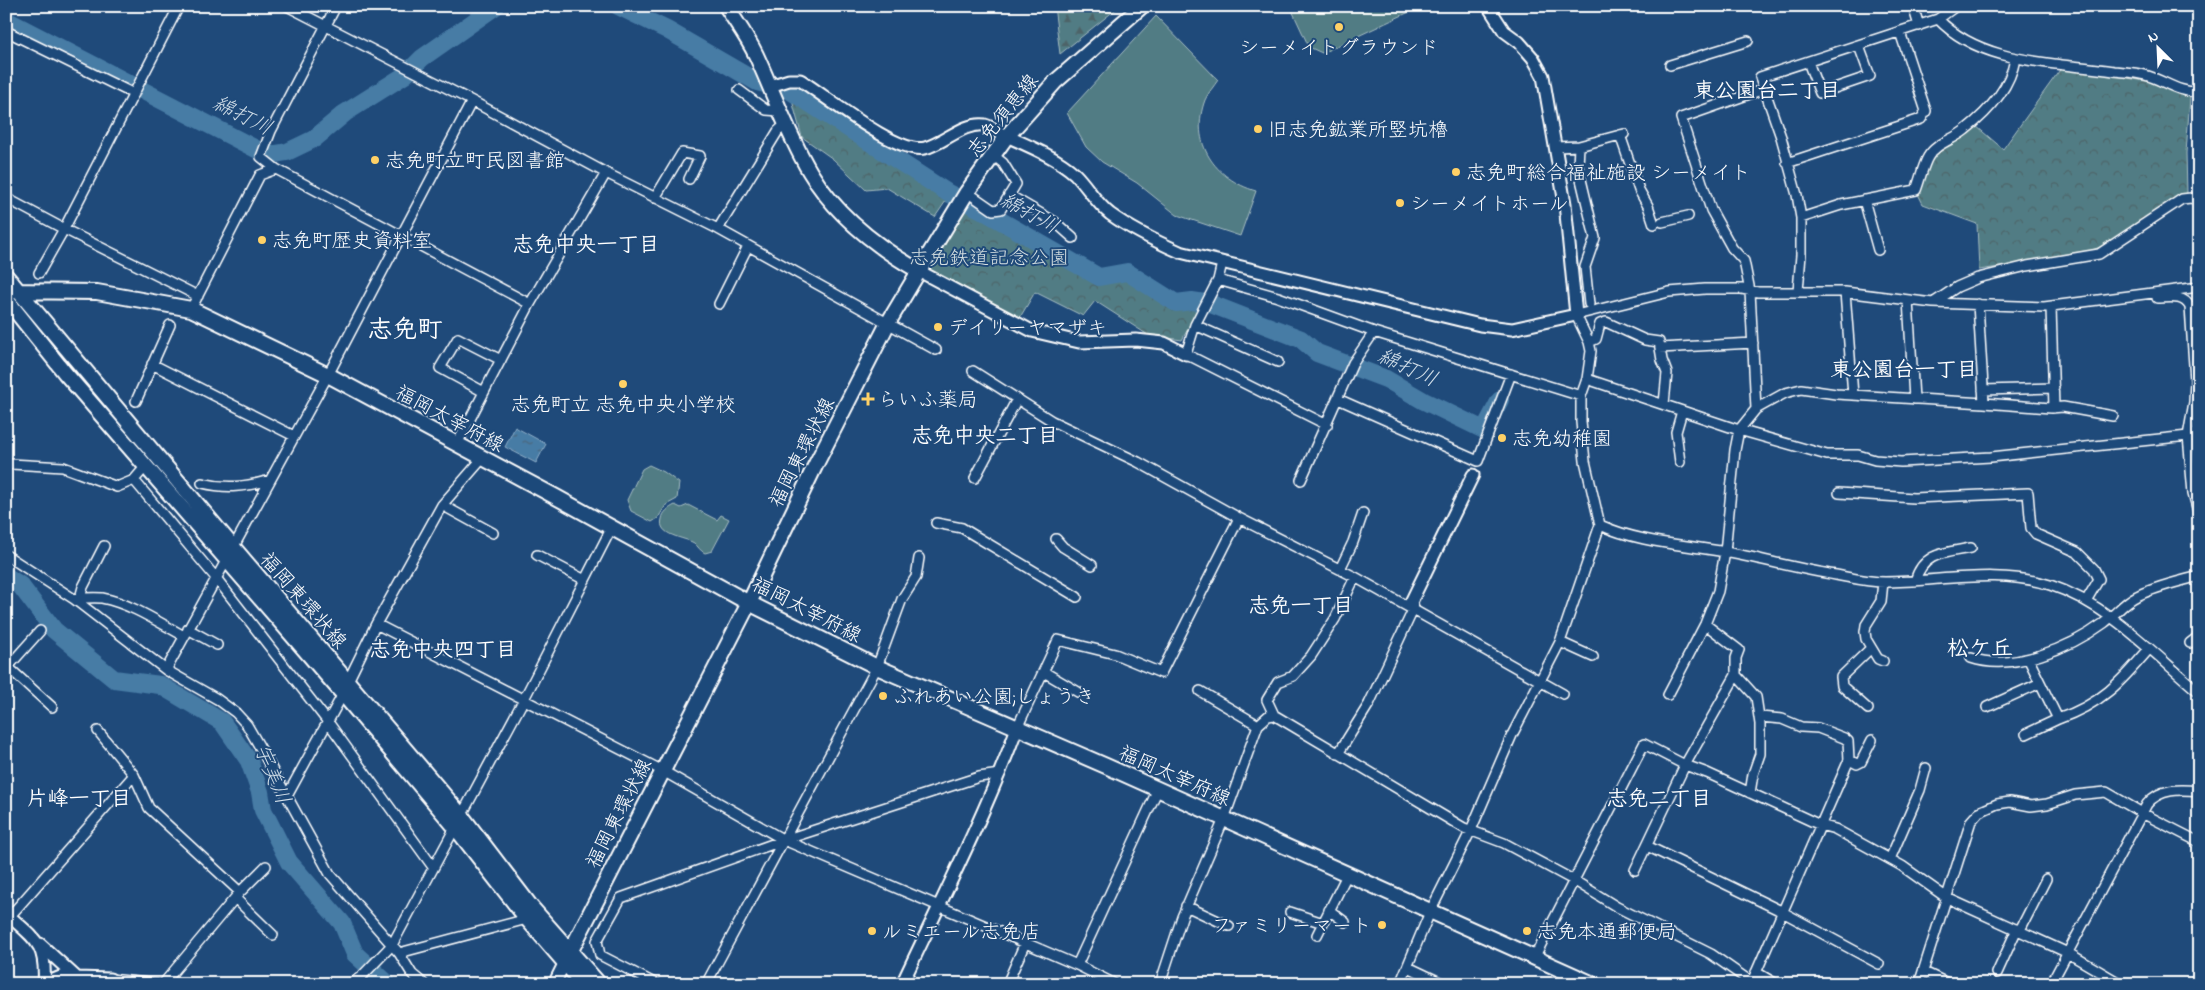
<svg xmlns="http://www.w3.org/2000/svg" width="2205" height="990" font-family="'Indie Flower','Klee One',sans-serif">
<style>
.green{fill:#517c84;stroke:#a8bec2}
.forest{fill:url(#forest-firs);stroke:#a8bec2}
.park{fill:url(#park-crowns);stroke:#a8bec2}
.water{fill:url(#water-ripples);stroke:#91b0c9}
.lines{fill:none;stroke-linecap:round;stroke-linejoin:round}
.river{stroke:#477ba5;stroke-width:18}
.minor-casing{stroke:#fff;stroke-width:12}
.tertiary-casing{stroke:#fff;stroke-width:15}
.primary-casing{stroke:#fff;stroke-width:18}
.minor{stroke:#1f4a7a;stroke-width:9}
.tertiary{stroke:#1f4a7a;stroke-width:11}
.primary{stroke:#1f4a7a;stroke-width:14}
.poi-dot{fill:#ffd166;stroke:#1f4a7a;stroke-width:2}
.labels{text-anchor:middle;stroke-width:4;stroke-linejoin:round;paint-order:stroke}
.poi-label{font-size:20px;fill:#fff;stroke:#1f4a7a;text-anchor:start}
.street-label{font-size:20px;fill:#fff;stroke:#1f4a7a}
.park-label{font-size:20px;fill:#d4dee0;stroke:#1f4a7a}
.neighbourhood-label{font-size:21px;font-weight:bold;fill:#fff;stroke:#1f4a7a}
.water-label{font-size:21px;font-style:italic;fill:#d1dee8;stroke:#1f4a7a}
.quarter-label{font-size:22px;font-weight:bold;fill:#fff;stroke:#1f4a7a}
.district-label{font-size:25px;font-weight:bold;fill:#fff;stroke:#1f4a7a}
</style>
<defs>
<pattern id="forest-firs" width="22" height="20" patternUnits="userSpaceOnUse" patternTransform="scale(1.25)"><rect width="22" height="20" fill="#517c84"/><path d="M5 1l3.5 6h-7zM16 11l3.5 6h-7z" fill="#4e6468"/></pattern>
<pattern id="park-crowns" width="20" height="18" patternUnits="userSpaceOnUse" patternTransform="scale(1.25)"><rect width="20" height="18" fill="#517c84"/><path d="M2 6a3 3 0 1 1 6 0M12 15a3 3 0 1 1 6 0" fill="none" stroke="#4e6468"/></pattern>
<pattern id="water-ripples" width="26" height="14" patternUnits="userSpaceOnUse" patternTransform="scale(1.25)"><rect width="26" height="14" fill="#477ba5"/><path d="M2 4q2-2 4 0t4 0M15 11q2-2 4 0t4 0" fill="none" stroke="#4a6478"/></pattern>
</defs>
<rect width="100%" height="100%" fill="#1f4a7a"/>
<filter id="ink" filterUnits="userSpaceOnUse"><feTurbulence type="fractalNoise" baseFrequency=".02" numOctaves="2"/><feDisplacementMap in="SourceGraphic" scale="10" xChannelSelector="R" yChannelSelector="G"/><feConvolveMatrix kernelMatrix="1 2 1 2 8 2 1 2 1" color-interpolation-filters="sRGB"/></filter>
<g filter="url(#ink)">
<!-- green -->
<path class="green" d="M1290,6H1422L1322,53L1309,47Z
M1156,16L1218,80C1214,86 1208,93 1205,100C1189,143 1215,179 1256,191L1240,236L1177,215L1137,183L1102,162L1086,147L1067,113Z
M649,465L664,472L679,483L677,499L666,505L658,518L652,522L631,511L627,500L642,469Z
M675,505L681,508L688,505L717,520L721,515L729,519L712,551L705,553C700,551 698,546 694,543C684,537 657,536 662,519C663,512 669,508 675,505Z"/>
<!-- forest -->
<path class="forest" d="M1054,6H1120L1060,54Z"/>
<!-- park -->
<path class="park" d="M2062,67L2157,83L2190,97L2186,153L2187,193C2160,207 2136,230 2110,243C2070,261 2022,263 1979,270L1977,224L1923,204L1918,194L1930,159L1976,126L2003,149Z
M790,93L952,192L935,217L887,188L866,190L833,159L802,137Z
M970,199L1100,281L1128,274L1181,306L1201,304L1182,340L1148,335L1095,301L1083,316L1035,292L1019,319L929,270Z"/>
<!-- water -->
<path class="water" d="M515,427L546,444L536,463L505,447Z"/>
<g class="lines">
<!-- river -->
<path class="river" d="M618,6L667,30L757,82L789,90L948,193L980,209L1099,277L1127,272L1176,303L1192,301L1211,304L1301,339L1317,353L1386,379L1424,401L1484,430L1500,400
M6,20L256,149L270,155L287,152L314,139L345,113L405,75L422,58L496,6
M6,576L20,585L54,630L114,679L160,685L222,722L249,761L260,792L263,810L289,862L342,923L355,954L388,984"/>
<defs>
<path id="minor" d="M287,6L472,101L606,173L718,229L936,350
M336,6L271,131L261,157L276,169L530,304
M1913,6L1919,26
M6,7V6
M1938,19C1982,65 2055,62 2114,71C2124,72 2135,72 2145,75C2164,80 2178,93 2199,92
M6,31L134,94
M1808,62L1820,93L1870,76L1859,46
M1670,65L1748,41
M739,90L766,110L780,111
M1620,135L1639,190L1648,206L1654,224
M1579,146L1578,167L1595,238L1585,267L1589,304
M1556,147L1579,146L1624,134
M1787,163L1921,119L1926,111L1900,32
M967,192L993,210L1001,209L1016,184L1003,163L993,155
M1009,195L1055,222L1073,238
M6,198L64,229L198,296
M655,198L682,153L700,156L689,179
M1864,200L1878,250
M1801,218L1841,205L1916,190C1920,180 1923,165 1928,157C1936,143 1953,140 1965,130C1988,112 2010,88 2015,59
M1662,222L1688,216
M718,229L778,131L786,124
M1222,263L1218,280L1195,325L1186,354L1327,425
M39,273L64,229L179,6
M1218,280L1278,297L1374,332L1581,396
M1798,291L1801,255V218L1797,195L1781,137L1760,77L1938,19L1956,6
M1845,292L1853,395
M2157,298C2169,298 2183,294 2190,307L2195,380L2194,402L2188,436L2193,493L2199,515
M1908,300L1914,399
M1933,303L1957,287L1978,278L2027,266L2099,254L2182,199L2191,198L2199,201
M719,304L748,246
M2051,307L2054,408
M191,309L260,175L276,169
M1195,325L1278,362
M1589,342L1596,339L1600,324L1606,322L1645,340L1659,342L1662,360L1667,373L1664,404
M1660,348L1753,343
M152,364L294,436
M973,371L1052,421L1138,462L1239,518L1355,577L1563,694
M1587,379L1739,430L1827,455H1858L1875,460L1901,462L1991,457L2188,436
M1983,390L2054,388
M484,392L440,368L458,338L501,360
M1338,399L1478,461L1511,374
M136,401L170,325
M1984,403L2051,408L2063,407L2113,416
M1756,409L1750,291L1744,261L1732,248L1711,210L1681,118L1764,89
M457,444L530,304L606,173
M1680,462L1676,432L1682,411
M6,466L11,464L63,467L117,487L134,480L146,466
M975,478L1017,399
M134,480L216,578L328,722L433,867
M1301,480L1353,363L1374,332
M202,483C226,489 246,487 270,480
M1839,493L1914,498L2028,493L2031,528L2036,534L2077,552L2094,569L2099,579L2086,601
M442,505L493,533
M936,523L962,528L1077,597
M1600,525C1640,543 1683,544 1725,552C1762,559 1799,569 1836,575C1852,578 1868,582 1885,582C1939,582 1997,568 2050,585C2108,604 2153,653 2199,692
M1056,539L1063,547L1092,565
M6,555L74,599L166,670L217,699L236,713L247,725L262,751L330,874L399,953L412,974L424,984
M537,555L585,580
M1340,569L1353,542L1363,513
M1355,577L1335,619L1311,656L1293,676L1278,682L1267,700L1274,715L1464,828L1504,843L1575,881L1617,907L1711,954L1751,982
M1915,581C1923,552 1945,553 1971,548
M1883,582L1881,601L1866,625L1865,632L1866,639L1878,659L1883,661
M80,598L83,587L104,546
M74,599C83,598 93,597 102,598C132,604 158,622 184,636
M376,624L663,771L784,840L1077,965L1115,984
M1705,624L1739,650L1736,658V675L1756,697L1760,724V754L1753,774L1750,793
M188,629L217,645
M1560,642L1593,657
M2190,643L2199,636
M1971,658C2013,672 2070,648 2104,623C2115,615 2124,602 2137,596C2157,586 2178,582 2199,576
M2029,660L2058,719C2101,704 2120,683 2149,649
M8,667L52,707
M6,669L40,631
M166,670L328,375L472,101
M1044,672L1078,692
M348,681L376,624L442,505L482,459
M1200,691L1258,725
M1668,695L1705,624L1718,591L1725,552L1735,450L1739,430L1756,409L1785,393L1801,389L1836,394L1984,403L1978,304
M1987,707L2040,683
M1868,709L1842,686L1841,677L1871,648
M1017,728L1058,640L1115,654L1161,673L1239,518
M98,731L134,775
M2026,734L2058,719
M1338,754L1369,704L1413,610
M1849,760L1857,764L1861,762L1872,740
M287,796L343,694
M1647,846L1777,909L1879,964
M1890,859L1920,790L1926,768
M1635,870L1685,765L1736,675
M240,892L266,866
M235,898L273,935
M1186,906L1229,926
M1329,910L1345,922
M1290,912L1323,923
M10,916L134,775L149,808L240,892L163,984
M2020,930L2046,879
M1317,935L1347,875
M399,953L527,919
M1534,958L1644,744L1685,765L1707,773L1820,825L1835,829L1902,866L1947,898L2068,953L2121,984
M1077,965L1158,789
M1408,967L1444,984
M1756,972L1776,984
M1924,972L1949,984
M1997,973L2017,929
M110,979L157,984
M351,984L362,976L392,945L523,701L612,527
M656,984L600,955L597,941L621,898L784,840L979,777L1000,774
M706,984L877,667L902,599L916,577L919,558
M1007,984L1025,943
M1160,984L1182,917L1224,819L1258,725L1268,716L1274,715
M1400,984L1430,912L1471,830L1512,735L1560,642L1600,525L1585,461L1581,422V396L1587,379L1591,351L1589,342L1576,315L1669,292L1705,289H1742L1758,292H1845L1933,303L2044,307L2199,287
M1751,984L1849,760L1848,741L1844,738L1818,728L1801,727L1782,719L1760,717
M1919,984L1971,821L1979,812L1997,804L2010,802L2031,806L2047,804L2075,795L2106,792L2142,813L2199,842
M2051,984L2147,804C2160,788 2180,789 2199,791"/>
<path id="tertiary" d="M770,86L789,80H800C826,96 897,155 925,148C945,143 963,122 985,125C990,126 997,131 1002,134C1026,145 1055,156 1075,174C1087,186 1096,203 1110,214C1132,230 1155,241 1180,252L1480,325L1512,329L1576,315L1565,204L1543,76L1533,58L1519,42L1504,31L1488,6
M919,271L1032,331L1079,342L1136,340L1164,343L1186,354
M2188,436L2199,435
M1413,610L1411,602L1473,475
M6,913C34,939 47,942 44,984
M40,944L77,978
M50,984L51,981L63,976L77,978L110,979
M554,984L565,962
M902,984C942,899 985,815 1017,728"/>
<path id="primary" d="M726,6C736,22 748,38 756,55C774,94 788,135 810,172C835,214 877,247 919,271
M6,276L233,547L461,815L532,908L599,984
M6,291L97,292L191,309L328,375L556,497L749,603L877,667L1106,766L1593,984
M6,299L65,373L343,694L455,827L527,919L583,984
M565,962L749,603L816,464L888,323L919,271L967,192L1007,136L1055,82L1142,6"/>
</defs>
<!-- minor casing -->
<use href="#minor" class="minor-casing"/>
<!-- tertiary casing -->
<use href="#tertiary" class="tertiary-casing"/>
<!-- primary casing -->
<use href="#primary" class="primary-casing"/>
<!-- minor -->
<use href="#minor" class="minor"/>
<!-- tertiary -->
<use href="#tertiary" class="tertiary"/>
<!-- primary -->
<use href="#primary" class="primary"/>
</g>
</g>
<!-- markers -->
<g class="poi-dot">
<circle cx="1339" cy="27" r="5"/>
<circle cx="1258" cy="129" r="5"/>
<circle cx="375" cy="160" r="5"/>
<circle cx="1456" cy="172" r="5"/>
<circle cx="1400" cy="203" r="5"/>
<circle cx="262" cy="240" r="5"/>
<circle cx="938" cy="327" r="5"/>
<circle cx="623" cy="384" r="5"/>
<path d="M865.5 391.5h5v5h5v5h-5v5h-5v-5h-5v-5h5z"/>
<circle cx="1502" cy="438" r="5"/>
<circle cx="883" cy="696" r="5"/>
<circle cx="1382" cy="925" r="5"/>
<circle cx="872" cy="931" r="5"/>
<circle cx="1527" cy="931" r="5"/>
</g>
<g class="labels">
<!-- poi labels -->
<g class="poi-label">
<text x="1339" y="54" text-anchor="middle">シーメイトグラウンド</text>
<text x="1268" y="136">旧志免鉱業所竪坑櫓</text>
<text x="385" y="167">志免町立町民図書館</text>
<text x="1466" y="179">志免町総合福祉施設 シーメイト</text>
<text x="1410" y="210">シーメイトホール</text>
<text x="272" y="247">志免町歴史資料室</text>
<text x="948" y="334">デイリーヤマザキ</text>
<text x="878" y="406">らいふ薬局</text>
<text x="623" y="411" text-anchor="middle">志免町立 志免中央小学校</text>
<text x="1512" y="445">志免幼稚園</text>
<text x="893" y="703">ふれあい公園;しょうき</text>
<text x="1372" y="932" text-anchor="end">ファミリーマート</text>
<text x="882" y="938">ルミエール志免店</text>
<text x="1537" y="938">志免本通郵便局</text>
</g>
<!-- street labels -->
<g class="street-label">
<text transform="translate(1002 115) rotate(-51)" y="7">志免須恵線</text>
<text transform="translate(450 418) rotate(28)" y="7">福岡太宰府線</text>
<text transform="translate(801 452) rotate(-63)" y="7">福岡東環状線</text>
<text transform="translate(304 600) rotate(49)" y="7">福岡東環状線</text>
<text transform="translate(807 609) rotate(27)" y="7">福岡太宰府線</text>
<text transform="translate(1175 775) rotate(24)" y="7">福岡太宰府線</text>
<text transform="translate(618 813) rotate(-63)" y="7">福岡東環状線</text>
</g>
<!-- park labels -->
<g class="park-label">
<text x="989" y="264">志免鉄道記念公園</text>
</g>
<!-- neighbourhood labels -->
<g class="neighbourhood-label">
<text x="1767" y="97">東公園台二丁目</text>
<text x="586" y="251">志免中央一丁目</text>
<text x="1904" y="376">東公園台一丁目</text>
<text x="985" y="442">志免中央二丁目</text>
<text x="1301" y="612">志免一丁目</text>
<text x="443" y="656">志免中央四丁目</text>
<text x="79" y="805">片峰一丁目</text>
<text x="1659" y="805">志免二丁目</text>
</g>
<!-- water labels -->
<g class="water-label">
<text transform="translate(243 115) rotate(27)" y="7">綿打川</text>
<text transform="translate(1030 213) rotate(29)" y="7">綿打川</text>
<text transform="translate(1408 367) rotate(25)" y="7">綿打川</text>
<text transform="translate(273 774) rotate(68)" y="7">宇美川</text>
</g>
<!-- quarter labels -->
<g class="quarter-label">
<text x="1980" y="655">松ケ丘</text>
</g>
<!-- district labels -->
<g class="district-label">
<text x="405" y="337">志免町</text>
</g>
</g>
<!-- margin -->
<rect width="2205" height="990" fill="none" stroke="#1f4a7a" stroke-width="25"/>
<rect x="12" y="12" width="2180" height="965" fill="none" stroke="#fff" stroke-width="2" filter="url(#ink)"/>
<!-- north arrow -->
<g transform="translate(2158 48) rotate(336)" stroke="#1f4a7a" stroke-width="4" paint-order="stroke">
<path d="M0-4L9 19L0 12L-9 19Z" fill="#ffffff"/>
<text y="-8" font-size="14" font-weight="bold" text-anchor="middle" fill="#ffffff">N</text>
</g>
</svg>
